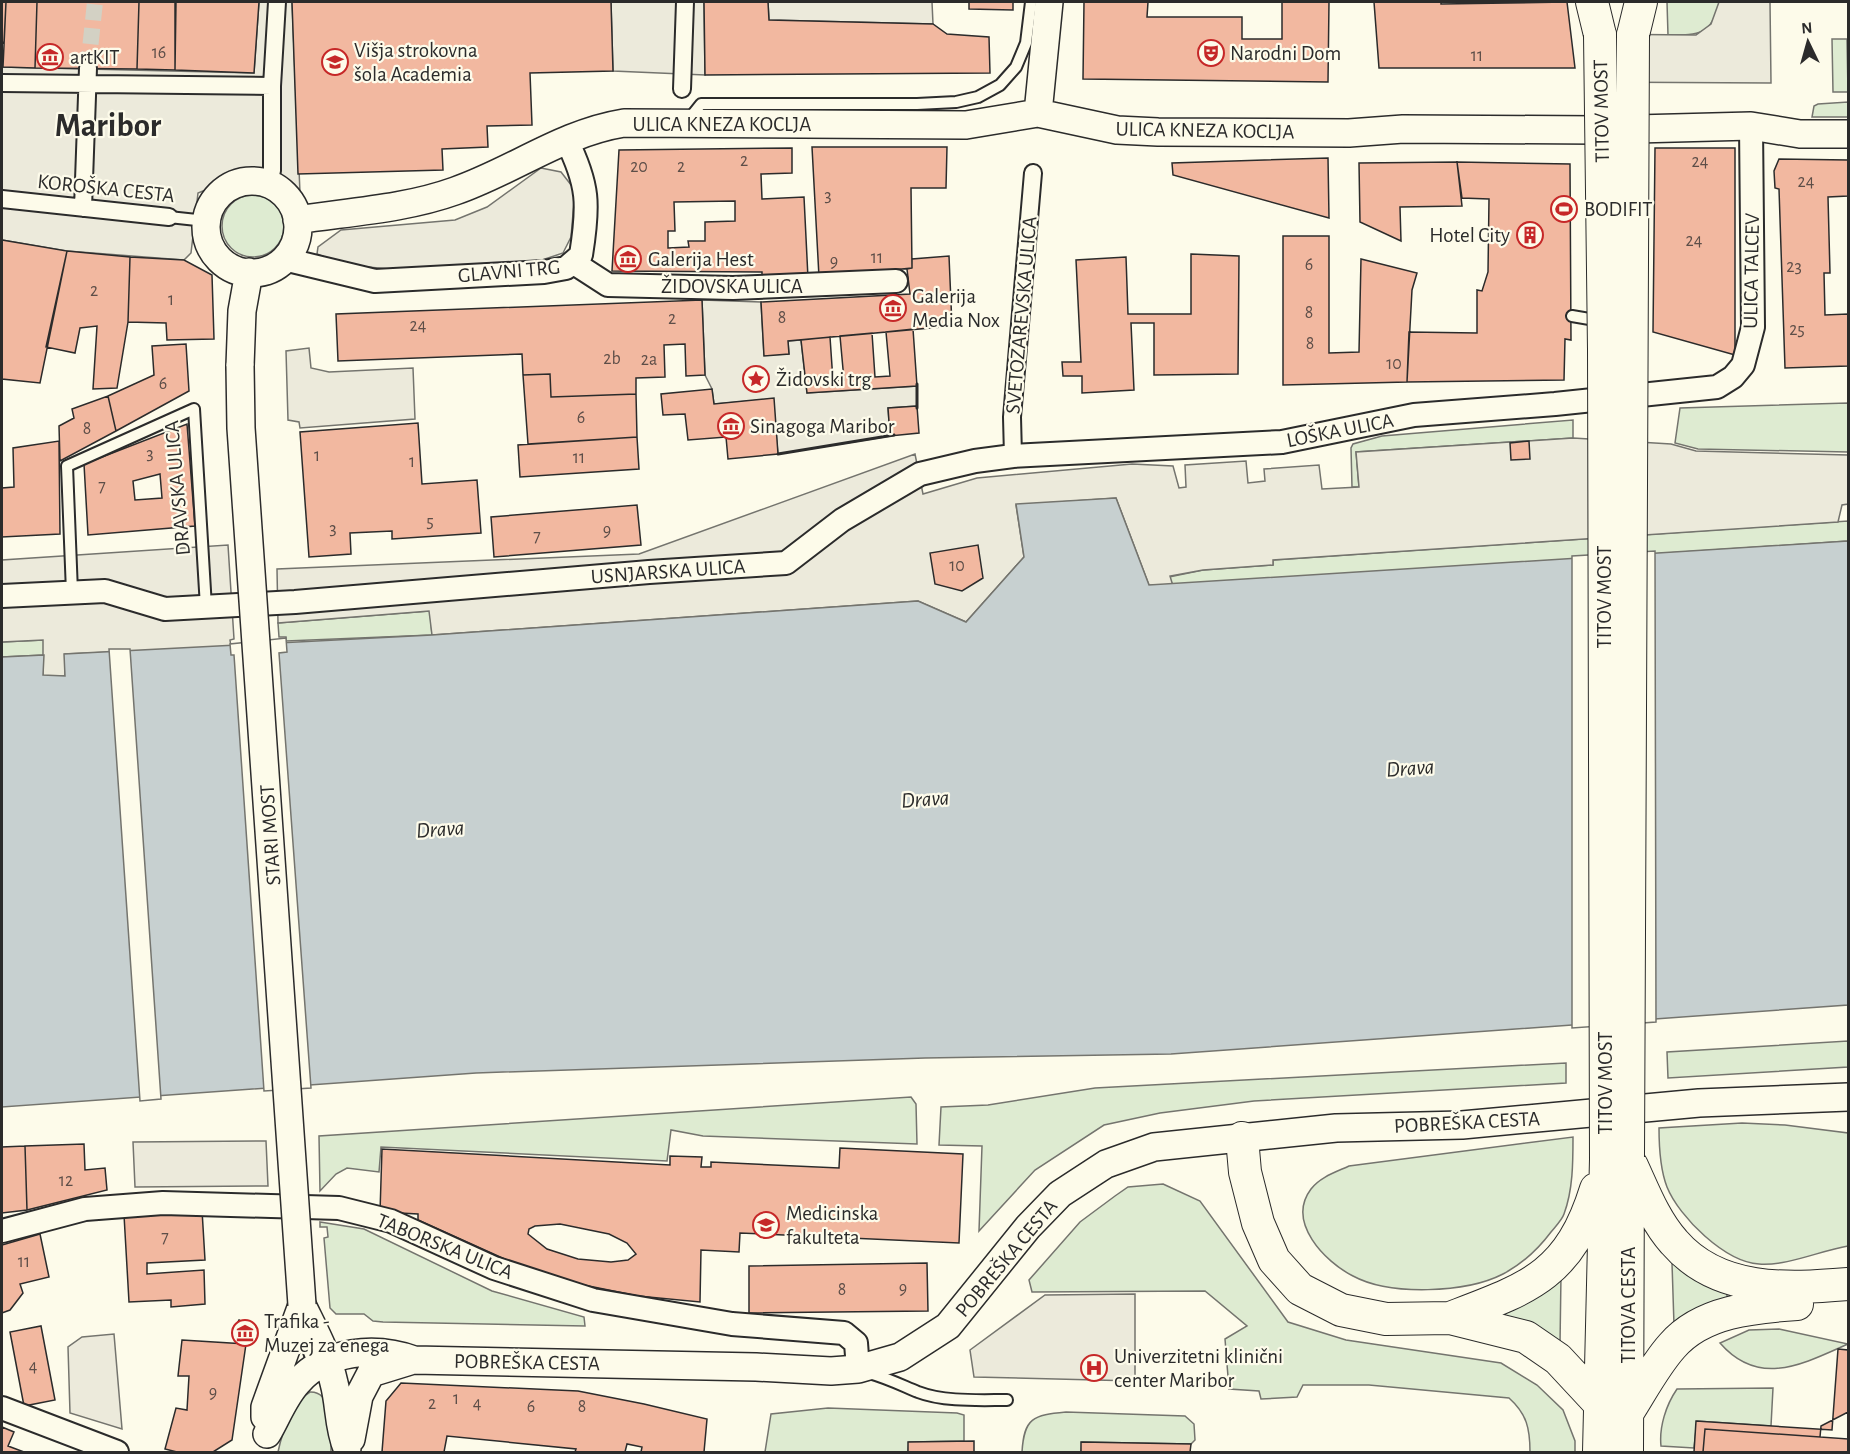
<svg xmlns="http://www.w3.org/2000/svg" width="1850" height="1454" font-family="'Alegreya Sans',sans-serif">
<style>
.green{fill:#deebd1;stroke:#74746e;stroke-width:1.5}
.parking{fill:#eceadb;stroke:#74746e;stroke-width:1.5}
.water{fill:#c7d0d0;stroke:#74746e;stroke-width:1.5}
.pier{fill:#fdfbea;stroke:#74746e;stroke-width:1.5}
.building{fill:#f2b8a0;stroke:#2b2b2b;stroke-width:1.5;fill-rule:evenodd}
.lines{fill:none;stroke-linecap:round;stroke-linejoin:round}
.pedestrian-tunnel{stroke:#d3d1c4;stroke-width:16;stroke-dasharray:16 8;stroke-linecap:butt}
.service-casing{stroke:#2b2b2b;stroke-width:14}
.pedestrian-casing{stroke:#2b2b2b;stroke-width:20}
.minor-casing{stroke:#2b2b2b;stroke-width:26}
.tertiary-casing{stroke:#2b2b2b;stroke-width:30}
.secondary-casing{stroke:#2b2b2b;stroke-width:34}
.service{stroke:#fdfbea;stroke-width:10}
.pedestrian{stroke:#fdfbea;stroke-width:16}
.minor{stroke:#fdfbea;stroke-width:22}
.tertiary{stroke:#fdfbea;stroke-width:27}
.secondary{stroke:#fdfbea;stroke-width:32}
.tertiary-bridge-casing{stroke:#2b2b2b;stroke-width:30;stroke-linecap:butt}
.secondary-bridge-casing{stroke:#2b2b2b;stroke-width:34;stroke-linecap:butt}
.tertiary-bridge{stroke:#fdfbea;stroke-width:27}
.secondary-bridge{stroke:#fdfbea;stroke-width:32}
.wall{stroke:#2b2b2b;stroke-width:3}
.labels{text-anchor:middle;stroke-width:4.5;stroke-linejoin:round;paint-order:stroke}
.number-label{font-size:18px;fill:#5d4e48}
.poi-label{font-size:21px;fill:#2b2b2b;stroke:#fdfbea;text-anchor:start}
.street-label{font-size:21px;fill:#2b2b2b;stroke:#fdfbea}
.water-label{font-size:22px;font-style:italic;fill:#2b2b2b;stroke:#fdfbea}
.town-label{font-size:33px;font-weight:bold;fill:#2b2b2b;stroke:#fdfbea}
</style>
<rect width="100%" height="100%" fill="#fdfbea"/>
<!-- green -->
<path class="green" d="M1667,2H1719V3C1712,36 1697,35 1668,35Z
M1832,39H1847L1848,92H1833Z
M1848,102V117H1812L1814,106L1818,104Z
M222 226a31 31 0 1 1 62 0a31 31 0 1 1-62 0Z
M1848,403V452L1698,449L1675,443L1680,408Z
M1573,420V438L1356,452L1359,487H1352L1351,448L1353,444L1382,436Z
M1848,521V541L1173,586L1169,577L1203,570L1273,565V560Z
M430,611L432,635L286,641V637H279L278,623Z
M44,640V655L2,657V642Z
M1848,1041V1067L1668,1078L1667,1052Z
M1566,1063V1083L1254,1101L1160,1113L1104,1125L1035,1170L979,1231L982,1146L939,1145L941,1107L988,1105L1095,1088Z
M911,1097L916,1104L917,1144L703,1136L671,1130L667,1161L381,1147L379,1172L347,1168L336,1174L320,1191L319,1136Z
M1742,1123L1785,1125L1848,1133V1246C1819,1251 1788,1266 1759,1264C1725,1262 1679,1217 1667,1187C1660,1169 1659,1147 1659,1128Z
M1573,1137C1573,1162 1573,1190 1564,1214C1562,1220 1555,1227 1551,1232C1539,1248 1522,1264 1503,1274C1466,1293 1390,1296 1353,1276C1325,1262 1286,1222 1311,1189C1320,1177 1336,1172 1349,1166Z
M1163,1184L1200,1201L1288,1322L1346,1340L1501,1363L1537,1385L1563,1410L1575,1441V1452H1530C1530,1429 1527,1414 1509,1398L1369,1385H1303L1297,1397L1261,1399L1259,1391L1229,1389L1225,1339L1247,1326L1205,1291L1032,1292L1029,1280L1080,1222L1115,1196L1128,1187Z
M320,1222L364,1229L492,1291L584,1317L585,1326L383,1322L373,1321L364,1314H336L330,1308L324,1238L328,1237L327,1227H320Z
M1672,1263L1703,1284L1727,1292V1300L1674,1325Z
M1561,1275L1560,1344L1504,1318V1311Z
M1779,1329L1848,1344C1803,1364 1759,1388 1720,1343L1749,1330Z
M1773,1388L1771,1426L1697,1421L1694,1448L1661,1446C1659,1427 1666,1405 1677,1389Z
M310,1392C335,1391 331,1435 331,1452H278C282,1433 292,1402 310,1392Z
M828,1408L957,1413L964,1415V1441L909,1442L908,1452H765L771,1414Z
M1066,1412L1185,1416L1194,1424L1195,1440L1191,1444L1082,1442L1081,1452H1022C1024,1418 1033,1415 1066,1412Z"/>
<!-- parking -->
<path class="parking" d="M259,2H292L300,193L272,176H239L198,193L191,253L184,260L67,251L2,240V67L254,73Z
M611,2H704L705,75L613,71Z
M768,2H932L933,24L769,20Z
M1719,2H1770L1771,83L1585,82V34L1696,35L1711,24Z
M541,168L561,172L575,190L571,237L563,253L539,261L390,269L345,265L317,254L318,247L341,230L455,220L487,207Z
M702,300L761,302L764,355L789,354L788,341L801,340L807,393L917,386V406L888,408L890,436L778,454L773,399L714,404L712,389L705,375Z
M309,348L311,368L329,372L413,368L415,419L300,428L299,422L288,420L286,351Z
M1573,438L1671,444L1696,451L1848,455V504L1842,505L1838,522L1273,560V565L1203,570L1170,576L1173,586L1149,585L1116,498L1016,505L1024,557L966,622L918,601L432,635L429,611L278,623L277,569L639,554L915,454L923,494L977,478L1132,464L1173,466L1179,488L1186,487L1185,465L1246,461L1248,483L1265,481L1264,469L1319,465L1322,489L1359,487L1356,452Z
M228,545L234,639L230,640L231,647L65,654V676H43V640L2,642V560Z
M266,1141L268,1186L135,1187L133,1142Z
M1135,1294V1381L974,1377L970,1350L1045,1295Z
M114,1334L122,1429L70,1413L68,1347L82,1337Z"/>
<!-- water -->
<path class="water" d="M1116,498L1149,585L1848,541V1005L1171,1054L925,1058L476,1073L2,1107V657L44,655L43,675L65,676L64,654L432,635L918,601L966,622L1024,557L1016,504Z"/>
<!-- pier -->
<path class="pier" d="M1655,551L1656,1022L1572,1028V556Z
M286,638L287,652L279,653L311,1088L264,1091L234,655H231L230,644Z
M109,649H130L161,1099L140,1101Z"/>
<!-- building -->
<path class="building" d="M2,2H6L4,42L2,43Z
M6,2H37L35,68L3,67Z
M37,2H139L137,69L35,68Z
M139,2H175V70L137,69Z
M176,2H259L254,73L175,70Z
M292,2H611L613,71L530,73L532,125L487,126L488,147L442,149L443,170L298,174Z
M704,2H768L769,20L933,24L947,34L989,37L990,73L705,75Z
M969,2H1013V10L969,9Z
M1084,2H1148L1147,17H1242V39H1282V2H1329L1328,82L1083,79Z
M1374,2H1441V4L1567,2L1575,68H1379Z
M812,147H947L946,188H911L912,268L819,277Z
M792,148V173L761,174L762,199L804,197L808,278L762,280V272L612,271L619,150ZM735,201V221L705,222V241H688L689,247L668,248V231H675L674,202Z
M1655,148H1735V355L1653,332Z
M1328,158L1329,218L1173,175L1172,163Z
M1779,159L1848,160V196L1828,197L1830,273H1824L1825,315L1848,314V366L1785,368L1779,189L1775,188L1774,171Z
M1457,162L1462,206L1400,207L1401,241L1360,222L1359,163Z
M1457,162L1570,164L1571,340L1565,339L1564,380L1407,382L1409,332L1477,333V290L1482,291L1488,272L1489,199L1462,198Z
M1283,236H1329V353L1359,352L1361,259L1417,273L1412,290L1407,382L1283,385Z
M2,240L67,251L40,383L2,379Z
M67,251L130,257L128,322L117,388L93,389L97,326L80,328L75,353L46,347Z
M1191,254L1239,256L1238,374L1154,375V323H1131L1134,390L1082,393V376H1063L1062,362H1081L1076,260L1126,257L1128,314H1191Z
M949,256L952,326L788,341L789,354L764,356L761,302L910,294L907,269L912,268V259Z
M130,257L184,260L212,275L214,339L167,340L166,323L128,322Z
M702,300L705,375L686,376L685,344L664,345L665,377L636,378V394L551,397L550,374L523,375L522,354L338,361L336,314Z
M913,329L917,386L807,393L801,340L830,337L833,381L844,380L840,336L872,333L875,377L890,376L886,332Z
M186,344L189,391L116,431L108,396L154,375L152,346Z
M550,374L551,397L636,394L637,437L528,444L523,375Z
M712,389L714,404L774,398L778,454L728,459L726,437L688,440L685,414L663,415L661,394Z
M108,396L116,431L60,461L59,426L74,418L72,409Z
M917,406L919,433L890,436L888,408Z
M418,423L422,484L477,480L481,533L392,539V531L350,533L351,554L309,557L300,432Z
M187,424L195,526L88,535L84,464ZM160,474L162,498L135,500L133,481Z
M637,437L639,469L520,477L518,445Z
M59,441L60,534L2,537V488L14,487L13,448Z
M1529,441L1530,459L1511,460L1510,443Z
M637,505L641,545L494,557L491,517Z
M978,545L983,578L962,591L935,584L930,553Z
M84,1144L85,1170L105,1168L107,1190L27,1210L25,1146Z
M25,1146L27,1210L2,1213V1147Z
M840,1148L963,1154L959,1243L740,1233L739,1252L701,1250L700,1302L638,1296L564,1281L509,1261L418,1220V1214L380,1212L382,1149L670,1165V1156L702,1157L701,1167H711V1162L839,1168ZM560,1224L609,1234L627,1243L636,1254L628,1260L611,1262L578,1259L547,1249L528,1234L529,1229L535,1226Z
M202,1210L205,1260L147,1263V1274L204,1270L205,1304L171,1307V1300L129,1302L124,1215Z
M40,1234L49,1277L20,1284L23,1293L10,1310L2,1313V1245Z
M927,1263L928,1311L749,1313V1266Z
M239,1320L253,1328L246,1342L232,1333Z
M41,1326L55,1400L24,1406L10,1332Z
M182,1340L246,1344L232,1440L213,1452H177L165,1449L176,1408L187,1410L189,1376H178Z
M1838,1349L1848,1350V1439L1705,1429L1703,1452H1694L1696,1421L1832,1430Z
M401,1383L578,1391L644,1404L707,1419L704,1452H641L642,1447L627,1444L625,1452H575L576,1449L447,1436L444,1452H382L386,1401Z
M1848,1412V1452H1703L1705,1429L1820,1437L1821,1426Z
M2,1427L14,1432L8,1446L24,1452H2Z
M974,1441V1452H908V1442Z
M1081,1442L1191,1444L1190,1452H1081Z"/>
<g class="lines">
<!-- pedestrian-tunnel -->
<path class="pedestrian-tunnel" d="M88,68L95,2"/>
<defs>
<path id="service" d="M689,119L701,104H917L956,102L978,97L1000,85L1016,67L1026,43L1031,2
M169,217L206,221
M1572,316L1601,321
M72,592L67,466L194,409L206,607
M303,1335L310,1355L324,1359
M869,1373C887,1378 901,1385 918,1392C944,1402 979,1400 1007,1400"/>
<path id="pedestrian" d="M2,83L272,86L277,2
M272,86V171
M682,89L685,2
M2,199L169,217
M83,208L88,68
M1013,456L1012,417L1033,173"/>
<path id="minor" d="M284,259L375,281L544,272L566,268L581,255C589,205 589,185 566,139
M574,263L608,285L733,288L896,281
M2,596L105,591L165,609L295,602L649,572L786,563L842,520L920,474L975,461L1013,456L1282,442L1414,415L1555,404L1717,387L1733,377L1743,365L1753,327L1751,126
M2,1231L85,1209L163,1203L339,1208L391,1221L494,1268L593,1300L732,1324L844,1333L856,1343L858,1369
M2,1408L117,1452"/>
<path id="tertiary" d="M1038,113L1049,2
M206 227a46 46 0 1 1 92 0a46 46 0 1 1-92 0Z
M297,220C349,212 405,209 455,191C513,171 562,133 624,123L966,125L1038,113L1117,130L1158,132L1349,133L1403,129L1598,130L1751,126L1800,134H1848
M240,366L242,311L249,272
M302,1305C314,1330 328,1355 334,1383C340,1405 338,1427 347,1448
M265,1417V1407L302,1305
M267,1434C277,1417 284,1397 298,1382C326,1350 376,1346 414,1360L756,1367L831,1371L858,1369L900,1357L948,1326L1028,1227L1060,1194L1106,1164L1154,1147L1336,1128L1462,1125L1699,1103L1848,1097
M351,1439L359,1396L371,1373L410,1361"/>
<path id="secondary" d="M1592,2L1600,35
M1633,35L1641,2
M1242,1138L1245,1172L1258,1223L1274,1260L1300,1289L1341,1310L1386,1319L1450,1318L1526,1337L1558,1359L1598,1402
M1632,1166C1644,1192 1655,1221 1674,1242C1718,1293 1787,1289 1848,1284
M1450,1318C1529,1288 1569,1276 1596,1189
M1628,1412C1642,1390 1655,1365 1672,1346C1702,1311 1754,1307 1797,1304
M1599,1452L1606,1159
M1627,1452L1628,1157"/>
</defs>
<!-- service casing -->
<use href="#service" class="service-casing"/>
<!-- pedestrian casing -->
<use href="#pedestrian" class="pedestrian-casing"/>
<!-- minor casing -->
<use href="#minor" class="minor-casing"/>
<!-- tertiary casing -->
<use href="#tertiary" class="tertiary-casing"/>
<!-- secondary casing -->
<use href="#secondary" class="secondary-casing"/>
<!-- service -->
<use href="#service" class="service"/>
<!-- pedestrian -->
<use href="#pedestrian" class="pedestrian"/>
<!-- minor -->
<use href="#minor" class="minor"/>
<!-- tertiary -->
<use href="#tertiary" class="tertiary"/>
<!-- secondary -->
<use href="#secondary" class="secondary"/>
<defs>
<path id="tertiary-bridge" d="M240,366L241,428L302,1305"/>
<path id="secondary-bridge" d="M1600,35L1604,349L1606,1159
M1628,1157L1633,35"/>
</defs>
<!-- tertiary-bridge casing -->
<use href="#tertiary-bridge" class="tertiary-bridge-casing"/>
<!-- secondary-bridge casing -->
<use href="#secondary-bridge" class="secondary-bridge-casing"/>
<!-- tertiary-bridge -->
<use href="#tertiary-bridge" class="tertiary-bridge"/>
<!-- secondary-bridge -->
<use href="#secondary-bridge" class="secondary-bridge"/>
<!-- wall -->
<path class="wall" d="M917,408V384
M778,454L894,435"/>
</g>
<!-- icons -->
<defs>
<symbol id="theatre-ring" viewBox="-11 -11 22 22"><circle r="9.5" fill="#fdfbea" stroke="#c62828" stroke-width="1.5"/><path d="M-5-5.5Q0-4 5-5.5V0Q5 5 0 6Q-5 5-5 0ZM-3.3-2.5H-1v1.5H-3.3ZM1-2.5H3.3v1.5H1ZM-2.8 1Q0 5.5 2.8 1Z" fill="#c62828"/></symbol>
<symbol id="museum-ring" viewBox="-11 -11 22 22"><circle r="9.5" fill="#fdfbea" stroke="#c62828" stroke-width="1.5"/><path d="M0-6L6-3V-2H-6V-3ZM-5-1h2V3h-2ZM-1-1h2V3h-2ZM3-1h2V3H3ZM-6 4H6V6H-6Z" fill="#c62828"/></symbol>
<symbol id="university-ring" viewBox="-11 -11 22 22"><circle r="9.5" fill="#fdfbea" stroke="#c62828" stroke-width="1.5"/><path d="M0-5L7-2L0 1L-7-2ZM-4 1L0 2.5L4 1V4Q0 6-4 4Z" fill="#c62828"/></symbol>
<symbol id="stadium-ring" viewBox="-11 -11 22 22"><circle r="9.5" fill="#fdfbea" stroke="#c62828" stroke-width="1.5"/><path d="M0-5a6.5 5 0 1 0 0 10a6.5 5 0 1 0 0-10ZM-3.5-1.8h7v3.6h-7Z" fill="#c62828"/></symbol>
<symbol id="building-ring" viewBox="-11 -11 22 22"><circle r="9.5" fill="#fdfbea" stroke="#c62828" stroke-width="1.5"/><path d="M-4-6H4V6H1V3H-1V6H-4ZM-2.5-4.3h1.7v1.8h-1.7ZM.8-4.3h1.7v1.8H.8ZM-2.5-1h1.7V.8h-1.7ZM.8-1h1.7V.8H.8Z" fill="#c62828"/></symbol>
<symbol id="sight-ring" viewBox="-11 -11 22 22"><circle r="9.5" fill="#fdfbea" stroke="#c62828" stroke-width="1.5"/><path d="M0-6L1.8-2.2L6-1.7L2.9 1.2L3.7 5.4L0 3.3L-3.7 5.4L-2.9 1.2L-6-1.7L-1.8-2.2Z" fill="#c62828"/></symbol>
<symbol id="hospital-ring" viewBox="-11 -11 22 22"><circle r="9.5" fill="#fdfbea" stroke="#c62828" stroke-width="1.5"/><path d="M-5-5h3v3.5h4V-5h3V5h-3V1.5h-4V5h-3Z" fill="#c62828"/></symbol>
</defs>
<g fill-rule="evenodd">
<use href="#theatre-ring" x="1196" y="38" width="30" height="30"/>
<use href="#museum-ring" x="35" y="42" width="30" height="30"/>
<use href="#university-ring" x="320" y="47" width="30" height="30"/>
<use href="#stadium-ring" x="1549" y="194" width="30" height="30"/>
<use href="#building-ring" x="1515" y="220" width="30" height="30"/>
<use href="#museum-ring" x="613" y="244" width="30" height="30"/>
<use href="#museum-ring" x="878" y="293" width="30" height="30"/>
<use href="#sight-ring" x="741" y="364" width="30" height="30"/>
<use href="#museum-ring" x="716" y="411" width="30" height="30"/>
<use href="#university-ring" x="751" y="1210" width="30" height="30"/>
<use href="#museum-ring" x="230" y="1318" width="30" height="30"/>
<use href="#hospital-ring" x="1079" y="1353" width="30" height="30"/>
</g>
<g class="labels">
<!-- number labels -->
<g class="number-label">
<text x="159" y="58">16</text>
<text x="1477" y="61">11</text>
<text x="744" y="166">2</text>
<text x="1700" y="167">24</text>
<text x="639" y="172">20</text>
<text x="681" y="172">2</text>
<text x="1806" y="187">24</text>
<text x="828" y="201">3</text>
<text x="1694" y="246">24</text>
<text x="877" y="263">11</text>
<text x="834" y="267">9</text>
<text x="1309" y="270">6</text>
<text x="1794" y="272">23</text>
<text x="94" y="296">2</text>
<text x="171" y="305">1</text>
<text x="1309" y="318">8</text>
<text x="782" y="323">8</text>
<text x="672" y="324">2</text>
<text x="418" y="331">24</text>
<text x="1797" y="335">25</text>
<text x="1310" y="349">8</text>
<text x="612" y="364">2b</text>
<text x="649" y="365">2a</text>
<text x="1394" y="369">10</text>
<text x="163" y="389">6</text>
<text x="581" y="423">6</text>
<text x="87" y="434">8</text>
<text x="150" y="459">3</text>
<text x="317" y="461">1</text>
<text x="579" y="463">11</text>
<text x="412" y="467">1</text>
<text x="102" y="492">7</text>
<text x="430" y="527">5</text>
<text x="333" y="534">3</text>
<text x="607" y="536">9</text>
<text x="537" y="542">7</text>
<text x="957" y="571">10</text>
<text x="66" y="1186">12</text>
<text x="165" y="1243">7</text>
<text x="24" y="1267">11</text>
<text x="903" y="1294">9</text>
<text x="842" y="1295">8</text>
<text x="33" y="1372">4</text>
<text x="213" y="1398">9</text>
<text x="456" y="1404">1</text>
<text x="432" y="1409">2</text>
<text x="477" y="1409">4</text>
<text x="531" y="1412">6</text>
<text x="582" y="1412">8</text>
</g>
<!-- poi labels -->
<g class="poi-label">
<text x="354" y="57">Višja strokovna<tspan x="354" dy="24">šola Academia</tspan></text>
<text x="1230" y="60">Narodni Dom</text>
<text x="70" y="64">artKIT</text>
<text x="1584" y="216">BODIFIT</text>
<text x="1510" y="242" text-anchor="end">Hotel City</text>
<text x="648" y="266">Galerija Hest</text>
<text x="912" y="303">Galerija<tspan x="912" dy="24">Media Nox</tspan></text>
<text x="776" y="386">Židovski trg</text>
<text x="750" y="433">Sinagoga Maribor</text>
<text x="786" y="1220">Medicinska<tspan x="786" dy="24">fakulteta</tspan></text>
<text x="264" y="1328">Trafika -<tspan x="264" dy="24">Muzej za enega</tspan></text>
<text x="1114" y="1363">Univerzitetni klinični<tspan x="1114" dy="24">center Maribor</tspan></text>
</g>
<!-- street labels -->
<g class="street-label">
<text transform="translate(1601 111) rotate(-91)" y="7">TITOV MOST</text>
<text x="722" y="131">ULICA KNEZA KOCLJA</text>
<text transform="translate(1205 130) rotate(1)" y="7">ULICA KNEZA KOCLJA</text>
<text transform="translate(106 188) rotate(6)" y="7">KOROŠKA CESTA</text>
<text transform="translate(509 271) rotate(-5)" y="7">GLAVNI TRG</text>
<text transform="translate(1751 271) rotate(-89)" y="7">ULICA TALCEV</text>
<text x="732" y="293">ŽIDOVSKA ULICA</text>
<text transform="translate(1021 315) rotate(-85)" y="7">SVETOZAREVSKA ULICA</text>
<text transform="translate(1340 430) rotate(-11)" y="7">LOŠKA ULICA</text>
<text transform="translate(177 488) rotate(-95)" y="7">DRAVSKA ULICA</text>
<text transform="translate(668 571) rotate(-4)" y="7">USNJARSKA ULICA</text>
<text transform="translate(1604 597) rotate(-90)" y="7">TITOV MOST</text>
<text transform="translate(270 835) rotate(-94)" y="7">STARI MOST</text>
<text transform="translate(1605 1083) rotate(-90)" y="7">TITOV MOST</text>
<text transform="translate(1467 1122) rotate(-3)" y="7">POBREŠKA CESTA</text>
<text transform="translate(445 1246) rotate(22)" y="7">TABORSKA ULICA</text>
<text transform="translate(1006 1258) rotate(-50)" y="7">POBREŠKA CESTA</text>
<text transform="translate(1628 1305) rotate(-90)" y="7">TITOVA CESTA</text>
<text transform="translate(527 1362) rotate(1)" y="7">POBREŠKA CESTA</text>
</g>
<!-- water labels -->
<g class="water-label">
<text transform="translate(1410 767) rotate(-4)" y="8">Drava</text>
<text transform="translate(925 798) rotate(-4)" y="8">Drava</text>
<text transform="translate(440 828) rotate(-4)" y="8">Drava</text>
</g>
<!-- town labels -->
<g class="town-label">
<text x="108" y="136">Maribor</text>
</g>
</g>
<!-- border -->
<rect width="1850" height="1454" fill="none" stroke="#2b2b2b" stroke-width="6"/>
<!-- north arrow -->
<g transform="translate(1808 42) rotate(355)" stroke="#fdfbea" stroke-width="4.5" paint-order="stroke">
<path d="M0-4.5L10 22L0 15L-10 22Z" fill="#2b2b2b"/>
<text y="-9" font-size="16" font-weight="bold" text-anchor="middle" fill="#2b2b2b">N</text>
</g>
</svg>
